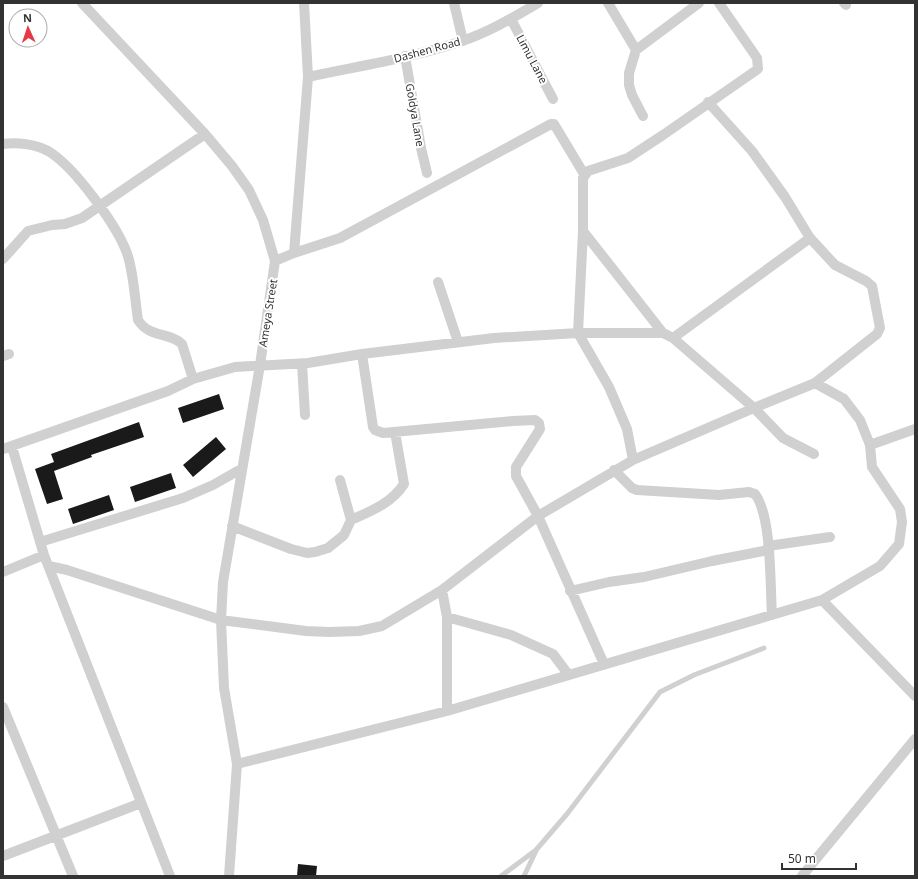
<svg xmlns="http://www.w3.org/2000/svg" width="918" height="879" font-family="'Noto Sans',sans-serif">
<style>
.building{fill:#1a1a1a}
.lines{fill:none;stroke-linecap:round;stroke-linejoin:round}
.lane{stroke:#d0d0d0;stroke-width:5}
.street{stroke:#d0d0d0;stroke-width:10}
.labels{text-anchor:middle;stroke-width:4;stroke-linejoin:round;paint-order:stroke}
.street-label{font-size:11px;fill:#333;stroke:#fff}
</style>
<rect width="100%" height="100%" fill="#fff"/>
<!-- building -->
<path class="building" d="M219,394L224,409L183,423L178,408Z
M139,422L144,437L91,455L92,457L54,471L63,499L47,504L35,469L54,462L51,454Z
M216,437L226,449L193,477L183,465Z
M171,473L176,488L135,502L130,487Z
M109,495L114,510L73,524L68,509Z
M298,864L317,866L316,876H297Z"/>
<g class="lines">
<!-- lane -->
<path class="lane" d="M501,876L536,850L567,814L660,692L694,675L764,648
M524,876L536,851"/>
<!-- street -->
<path class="street" d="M82,3L205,134L232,166L249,190L263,220L275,261L260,365L223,582L221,620L224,688L237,764L229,876
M454,3L463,41
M608,3L636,50
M844,3L846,5
M511,19L553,99
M405,56L421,148L427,173
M308,77C359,66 413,58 462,41C489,32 514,17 538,3
M708,102L752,151L785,197L810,238L835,265L866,281L872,286L880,328L877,334L815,383L754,408L783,438L814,454
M643,116L632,95L629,85V73L636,50L699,3
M3,144C17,142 35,144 48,151C74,166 122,231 129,260C134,279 135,300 138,320C149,338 170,332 182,344L193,379
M583,231L663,333
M294,253L340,238L551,124H554L584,174
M3,259L28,231L52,225L65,224L82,218L205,134
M275,261L294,253L308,77L304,3
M438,282L458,342
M673,338L810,238
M362,354L373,427L375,430L383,433L513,421L535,420L539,423L540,429L516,467V476L538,516L604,664
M3,356L9,354
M302,364L305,415
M815,383L844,399L860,420L870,445L872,467L900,509L902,522L899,544L880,566L822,600
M870,445L915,429
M12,447L44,555L170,876
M3,449L168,391L193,379L235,367L308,363L362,354L494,338L578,333H663L673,338L754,408L633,460L538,516L442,590L382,626L359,631L329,632L306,631L221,620L67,570L49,566
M633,460L627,429L609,387L578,333L583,231V178L588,171L628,158L663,135L758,69L757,58L719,3
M614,470L632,488L637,490L719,495L749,492L755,494C772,516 770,586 772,615
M340,480L351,520
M232,526L291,549L307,553L315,552L328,548L344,535L351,520C371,511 392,503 404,484L395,432
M40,542L183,498L213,485L241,469
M768,546L830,537
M3,572L44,555
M442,590L447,617V711
M570,591L609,582L644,577L712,561L768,550
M447,617L511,635L553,654L568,674
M3,707L73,876
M237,764L447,711L822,600L915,696
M3,856L141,803
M802,876L915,739"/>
</g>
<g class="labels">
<!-- street labels -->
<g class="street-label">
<text transform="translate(427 50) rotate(-15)" y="4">Dashen Road</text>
<text transform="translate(532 59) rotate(62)" y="4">Limu Lane</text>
<text transform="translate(415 115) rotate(80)" y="4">Goldya Lane</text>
<text transform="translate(268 313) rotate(-81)" y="4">Ameya Street</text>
</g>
</g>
<!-- border -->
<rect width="918" height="879" fill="none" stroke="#333333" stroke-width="8"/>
<!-- north arrow -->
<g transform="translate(28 28) rotate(357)"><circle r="19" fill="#ffffff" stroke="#adadad"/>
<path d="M0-3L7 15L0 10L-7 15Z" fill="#e63946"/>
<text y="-6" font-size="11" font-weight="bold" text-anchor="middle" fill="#333333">N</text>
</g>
<!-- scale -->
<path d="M782 863v6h74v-6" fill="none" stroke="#333333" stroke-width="2"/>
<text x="788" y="863" font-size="12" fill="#333333" stroke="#ffffff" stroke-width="3" paint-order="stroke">50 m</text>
</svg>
